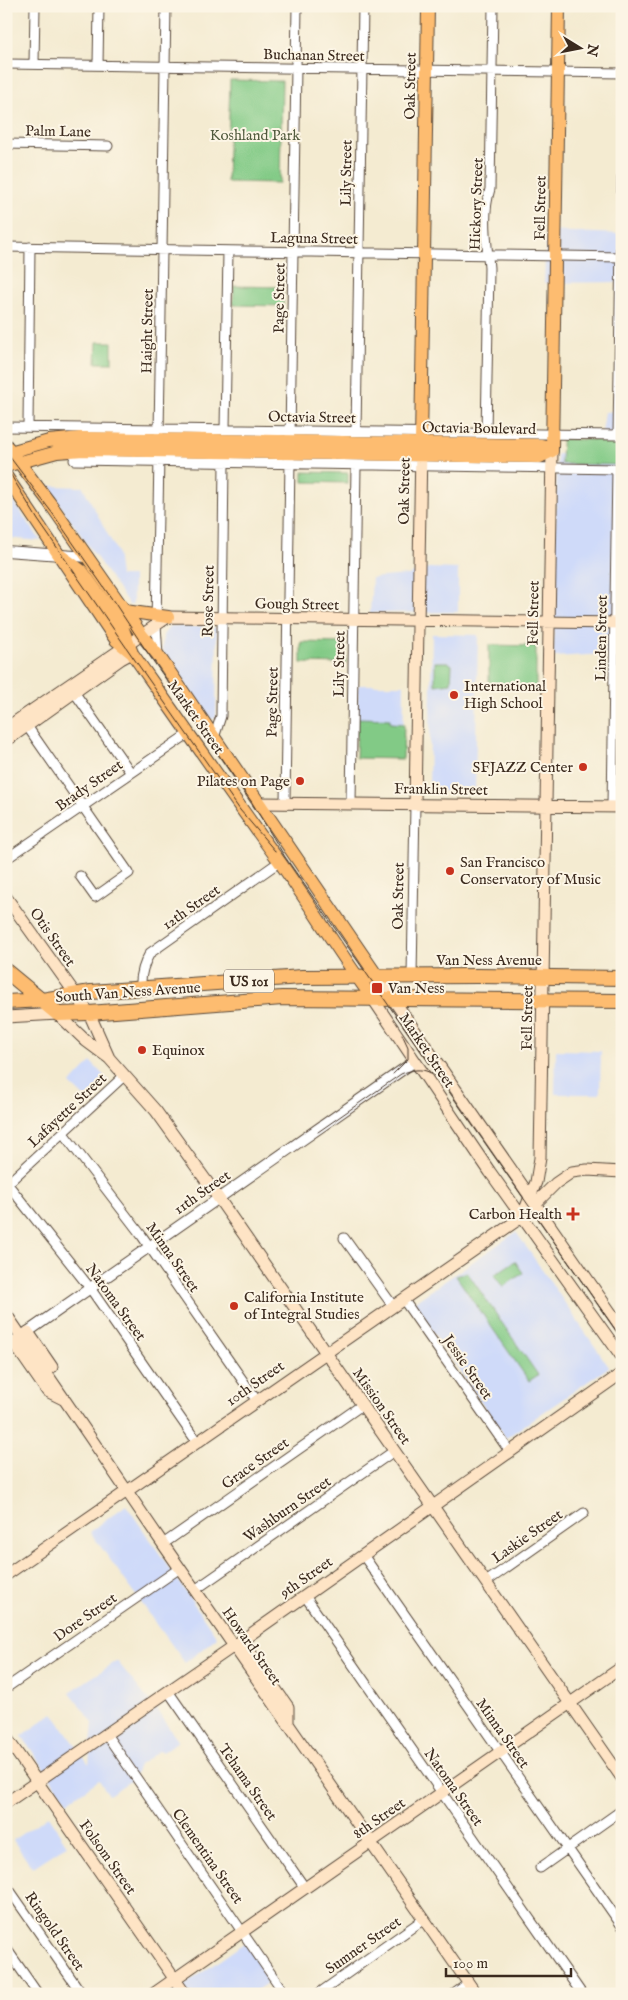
<svg xmlns="http://www.w3.org/2000/svg" width="628" height="2000" font-family="'IM FELL English',serif">
<style>
.built{fill:#cfdaf9}
.green{fill:#82ca86;stroke:#5e7a52}
.lines{fill:none;stroke-linecap:round;stroke-linejoin:round}
.minor-casing{stroke:#574739;stroke-width:11}
.tertiary-casing{stroke:#574739;stroke-width:12}
.secondary-casing{stroke:#574739;stroke-width:13}
.primary-casing{stroke:#574739;stroke-width:14}
.trunk-casing{stroke:#574739;stroke-width:16}
.minor{stroke:#fff;stroke-width:9}
.tertiary{stroke:#fff;stroke-width:10}
.secondary{stroke:#fee4c5;stroke-width:11}
.primary{stroke:#fdbc6f;stroke-width:12}
.trunk{stroke:#fdbc6f;stroke-width:14}
.tram{stroke:#3b2a1e;stroke-width:1}
.poi-dot{fill:#c8321e;stroke:#fcf5e5;stroke-width:2}
.labels{text-anchor:middle;stroke-width:4;stroke-linejoin:round;paint-order:stroke}
.shield{fill:#fcf5e5;stroke:#75675a;stroke-width:1}
.shield-label{font-size:14px;font-weight:bold;fill:#3b2a1e}
.street-label{font-size:15px;fill:#3b2a1e;stroke:#fcf5e5}
.park-label{font-size:15px;fill:#505a3d;stroke:#fcf5e5}
.poi-label{font-size:15px;fill:#3b2a1e;stroke:#fcf5e5;text-anchor:start}
</style>
<rect width="100%" height="100%" fill="#fcf5e5"/>
<filter id="ink" filterUnits="userSpaceOnUse"><feTurbulence type="fractalNoise" baseFrequency=".02" numOctaves="2"/><feDisplacementMap in="SourceGraphic" scale="10" xChannelSelector="R" yChannelSelector="G"/><feConvolveMatrix kernelMatrix="1 2 1 2 8 2 1 2 1" color-interpolation-filters="sRGB"/></filter>
<filter id="wash" filterUnits="userSpaceOnUse"><feTurbulence type="fractalNoise" baseFrequency=".0096" numOctaves="4" result="noise"/><feDisplacementMap in="SourceGraphic" scale="20" xChannelSelector="R" yChannelSelector="G"/><feGaussianBlur stdDeviation="1.12" result="paint"/><feColorMatrix in="noise" values="0 0 0 0 0 0 0 0 0 0 0 0 0 0 0 0 0 1.4 0 .05"/><feComposite in="paint" operator="in"/></filter>
<g filter="url(#wash)">
<rect width="100%" height="100%" fill="#f4ebd1"/>
<!-- built -->
<path class="built" d="M546,231L622,234V282L544,283Z
M622,411V653L553,657L557,454L599,453L605,412Z
M47,486L83,487L117,552L120,576H133V604L130,606Z
M6,491L41,541L6,538V525L13,526L6,516Z
M429,568L458,569V612L370,613L372,578L408,575Z
M170,626L214,627L217,629L216,718L210,719L162,651L163,635Z
M432,634L478,635L475,791H429Z
M358,685H404L403,759L356,758Z
M556,1050L601,1051L600,1094H555Z
M91,1062L109,1081L88,1101L70,1084Z
M516,1232L609,1367L506,1438L413,1303Z
M126,1505L217,1637L185,1663L90,1532Z
M117,1661L158,1712L178,1741L163,1752L160,1750L139,1765L133,1779L109,1795L99,1780L67,1802L22,1736L53,1713L89,1764L93,1723L70,1692Z
M48,1816L67,1845L32,1868L13,1840Z
M247,1941L273,1979L251,1994H172Z"/>
<!-- green -->
<path class="green" d="M230,80L282,81L280,183L227,182Z
M234,286L283,287V306L233,305Z
M97,342H112V363H96Z
M562,439L622,440V465L561,464Z
M303,472L348,473V483L303,482Z
M301,642L346,643V664L301,663Z
M489,645L536,646V687H489Z
M435,662H448L452,665L451,683L435,685Z
M357,718L390,719V723L404,724L403,759L356,758Z
M515,1261L523,1273L503,1287L494,1275Z
M467,1272L538,1375L529,1381L456,1276Z"/>
</g>
<g filter="url(#ink)">
<g class="lines">
<defs>
<path id="minor" d="M6,64L622,73
M34,64L35,6
M98,65L99,6
M6,144L108,146
M6,247L622,257
M28,426L30,247
M6,427L618,435L622,177
M225,429L228,251
M356,431L363,6
M159,433L166,6
M486,433L489,268C487,242 482,215 490,189L493,6
M290,436L297,6
M74,460L617,469L612,807
M158,655L156,625L159,456
M72,689L131,773
M27,726L129,873L95,897L80,876
M214,738L221,716L224,463
M285,802L290,460
M351,803L356,465
M6,859L188,734
M412,976L415,804
M141,988C140,975 143,965 150,953L279,862
M63,1133L142,1236L257,1401
M6,1182L90,1288L197,1442
M6,1185L125,1075
M344,1238L393,1306
M403,1299L510,1452
M163,1544L362,1405
M363,1555L622,1926
M486,1582L584,1513
M195,1590L394,1451
M305,1596L582,1994
M6,1688L180,1568
M168,1691L305,1888
M106,1734L285,1994
M540,1868L622,1810
M6,1885L82,1994
M6,1948L38,1994
M318,1994L424,1919
M454,1994L469,1983"/>
<path id="tertiary" d="M6,551L88,557
M6,1347L415,1061"/>
<path id="secondary" d="M6,728L168,617L622,623
M6,741L121,659L132,653
M259,803L622,807
M415,804L421,447
M6,897L89,1013L109,1058
M377,976L622,1329
M373,999L490,1172L622,1357
M6,1017L58,1014L86,1041L109,1058L156,1111L210,1186L622,1778
M522,1217L536,1182L540,1158L552,451
M6,1314L163,1544L476,1994
M28,1332L52,1367
M13,1342L47,1391L63,1399
M6,1575L522,1217L556,1183L572,1172L587,1170L622,1172
M242,1641L288,1707V1724
M6,1737L185,1994
M6,1803L234,1646L622,1373
M153,1994L622,1667"/>
<path id="primary" d="M421,443L428,6
M6,445L49,502L141,634L158,655L377,976
M552,451L559,6
M6,453L49,441L81,438L540,445L545,446L552,451
M6,466L57,452L83,450L540,457L552,451
M6,476L116,640L132,653
M60,555L82,571L123,629L132,653C181,723 229,792 279,861C311,906 340,954 373,999
M125,611L168,617"/>
<path id="trunk" d="M6,971L58,1014L89,1013L282,998L622,1001
M6,1002L42,1000L91,992L302,977L478,976L622,978"/>
</defs>
<!-- minor casing -->
<use href="#minor" class="minor-casing"/>
<!-- tertiary casing -->
<use href="#tertiary" class="tertiary-casing"/>
<!-- secondary casing -->
<use href="#secondary" class="secondary-casing"/>
<!-- primary casing -->
<use href="#primary" class="primary-casing"/>
<!-- trunk casing -->
<use href="#trunk" class="trunk-casing"/>
<!-- minor -->
<use href="#minor" class="minor"/>
<!-- tertiary -->
<use href="#tertiary" class="tertiary"/>
<!-- secondary -->
<use href="#secondary" class="secondary"/>
<!-- primary -->
<use href="#primary" class="primary"/>
<!-- trunk -->
<use href="#trunk" class="trunk"/>
<!-- tram -->
<path class="tram" d="M6,452L53,514L114,602L151,658L251,801L285,857L622,1339
M6,467L38,520L137,663L240,810L275,851
M393,1074L408,1059V1047L402,1034
M318,1132L401,1074C413,1069 426,1067 436,1077"/>
</g>
</g>
<!-- markers -->
<g class="poi-dot">
<circle cx="454" cy="695" r="5"/>
<circle cx="583" cy="767" r="5"/>
<circle cx="300" cy="781" r="5"/>
<circle cx="450" cy="871" r="5"/>
<rect x="371" y="982" width="12" height="12" rx="2.5"/>
<circle cx="142" cy="1050" r="5"/>
<path d="M570.5 1206.5h5v5h5v5h-5v5h-5v-5h-5v-5h5z"/>
<circle cx="234" cy="1306" r="5"/>
</g>
<g class="labels">
<!-- shield labels -->
<rect class="shield" x="224" y="969.5" width="50" height="23" rx="4"/>
<g class="shield-label">
<text x="249" y="986">US 101</text>
</g>
<!-- street labels -->
<g class="street-label">
<text transform="translate(314 55) rotate(1)" y="5">Buchanan Street</text>
<text transform="translate(410 86) rotate(-89)" y="5">Oak Street</text>
<text transform="translate(58 131) rotate(1)" y="5">Palm Lane</text>
<text transform="translate(346 173) rotate(-89)" y="5">Lily Street</text>
<text transform="translate(476 204) rotate(-88)" y="5">Hickory Street</text>
<text transform="translate(540 208) rotate(-89)" y="5">Fell Street</text>
<text transform="translate(314 238) rotate(1)" y="5">Laguna Street</text>
<text transform="translate(279 298) rotate(-89)" y="5">Page Street</text>
<text transform="translate(147 331) rotate(-89)" y="5">Haight Street</text>
<text transform="translate(312 417) rotate(1)" y="5">Octavia Street</text>
<text transform="translate(479 428) rotate(1)" y="5">Octavia Boulevard</text>
<text transform="translate(404 491) rotate(-89)" y="5">Oak Street</text>
<text transform="translate(208 601) rotate(-89)" y="5">Rose Street</text>
<text transform="translate(297 604) rotate(1)" y="5">Gough Street</text>
<text transform="translate(533 613) rotate(-89)" y="5">Fell Street</text>
<text transform="translate(601 638) rotate(-89)" y="5">Linden Street</text>
<text transform="translate(339 664) rotate(-89)" y="5">Lily Street</text>
<text transform="translate(272 702) rotate(-89)" y="5">Page Street</text>
<text transform="translate(196 717) rotate(55)" y="5">Market Street</text>
<text transform="translate(89 785) rotate(-35)" y="5">Brady Street</text>
<text transform="translate(441 789) rotate(1)" y="5">Franklin Street</text>
<text transform="translate(398 896) rotate(-89)" y="5">Oak Street</text>
<text transform="translate(191 907) rotate(-35)" y="5">12th Street</text>
<text transform="translate(53 937) rotate(55)" y="5">Otis Street</text>
<text x="489" y="965">Van Ness Avenue</text>
<text transform="translate(128 992) rotate(-4)" y="5">South Van Ness Avenue</text>
<text transform="translate(527 1018) rotate(-89)" y="5">Fell Street</text>
<text transform="translate(427 1050) rotate(56)" y="5">Market Street</text>
<text transform="translate(67 1110) rotate(-43)" y="5">Lafayette Street</text>
<text transform="translate(202 1192) rotate(-35)" y="5">11th Street</text>
<text transform="translate(173 1257) rotate(55)" y="5">Minna Street</text>
<text transform="translate(116 1302) rotate(54)" y="5">Natoma Street</text>
<text transform="translate(468 1367) rotate(55)" y="5">Jessie Street</text>
<text transform="translate(255 1383) rotate(-35)" y="5">10th Street</text>
<text transform="translate(382 1406) rotate(55)" y="5">Mission Street</text>
<text transform="translate(255 1463) rotate(-35)" y="5">Grace Street</text>
<text transform="translate(287 1509) rotate(-35)" y="5">Washburn Street</text>
<text transform="translate(527 1536) rotate(-35)" y="5">Laskie Street</text>
<text transform="translate(306 1577) rotate(-35)" y="5">9th Street</text>
<text transform="translate(85 1617) rotate(-35)" y="5">Dore Street</text>
<text transform="translate(252 1646) rotate(55)" y="5">Howard Street</text>
<text transform="translate(503 1733) rotate(55)" y="5">Minna Street</text>
<text transform="translate(248 1782) rotate(55)" y="5">Tehama Street</text>
<text transform="translate(454 1787) rotate(55)" y="5">Natoma Street</text>
<text transform="translate(379 1818) rotate(-35)" y="5">8th Street</text>
<text transform="translate(208 1856) rotate(55)" y="5">Clementina Street</text>
<text transform="translate(108 1857) rotate(55)" y="5">Folsom Street</text>
<text transform="translate(55 1931) rotate(55)" y="5">Ringold Street</text>
<text transform="translate(363 1945) rotate(-35)" y="5">Sumner Street</text>
</g>
<!-- park labels -->
<g class="park-label">
<text x="255" y="140">Koshland Park</text>
</g>
<!-- poi labels -->
<g class="poi-label">
<text x="464" y="691">International<tspan x="464" dy="17">High School</tspan></text>
<text x="573" y="772" text-anchor="end">SFJAZZ Center</text>
<text x="290" y="786" text-anchor="end">Pilates on Page</text>
<text x="460" y="867">San Francisco<tspan x="460" dy="17">Conservatory of Music</tspan></text>
<text x="388" y="993">Van Ness</text>
<text x="152" y="1055">Equinox</text>
<text x="562" y="1219" text-anchor="end">Carbon Health</text>
<text x="244" y="1302">California Institute<tspan x="244" dy="17">of Integral Studies</tspan></text>
</g>
</g>
<!-- margin -->
<rect width="628" height="2000" fill="none" stroke="#fcf5e5" stroke-width="25"/>
<!-- north arrow -->
<g transform="translate(580 48) rotate(100)" stroke="#fcf5e5" stroke-width="4" paint-order="stroke">
<path d="M0-4L9 19L0 12L-9 19Z" fill="#3b2a1e"/>
<text y="-8" font-size="14" font-weight="bold" text-anchor="middle" fill="#3b2a1e">N</text>
</g>
<!-- scale -->
<path d="M446 1968v8h125v-8" fill="none" stroke="#3b2a1e" stroke-width="2.5"/>
<text x="453" y="1968" font-size="15" fill="#3b2a1e" stroke="#fcf5e5" stroke-width="4" paint-order="stroke">100 m</text>
</svg>
